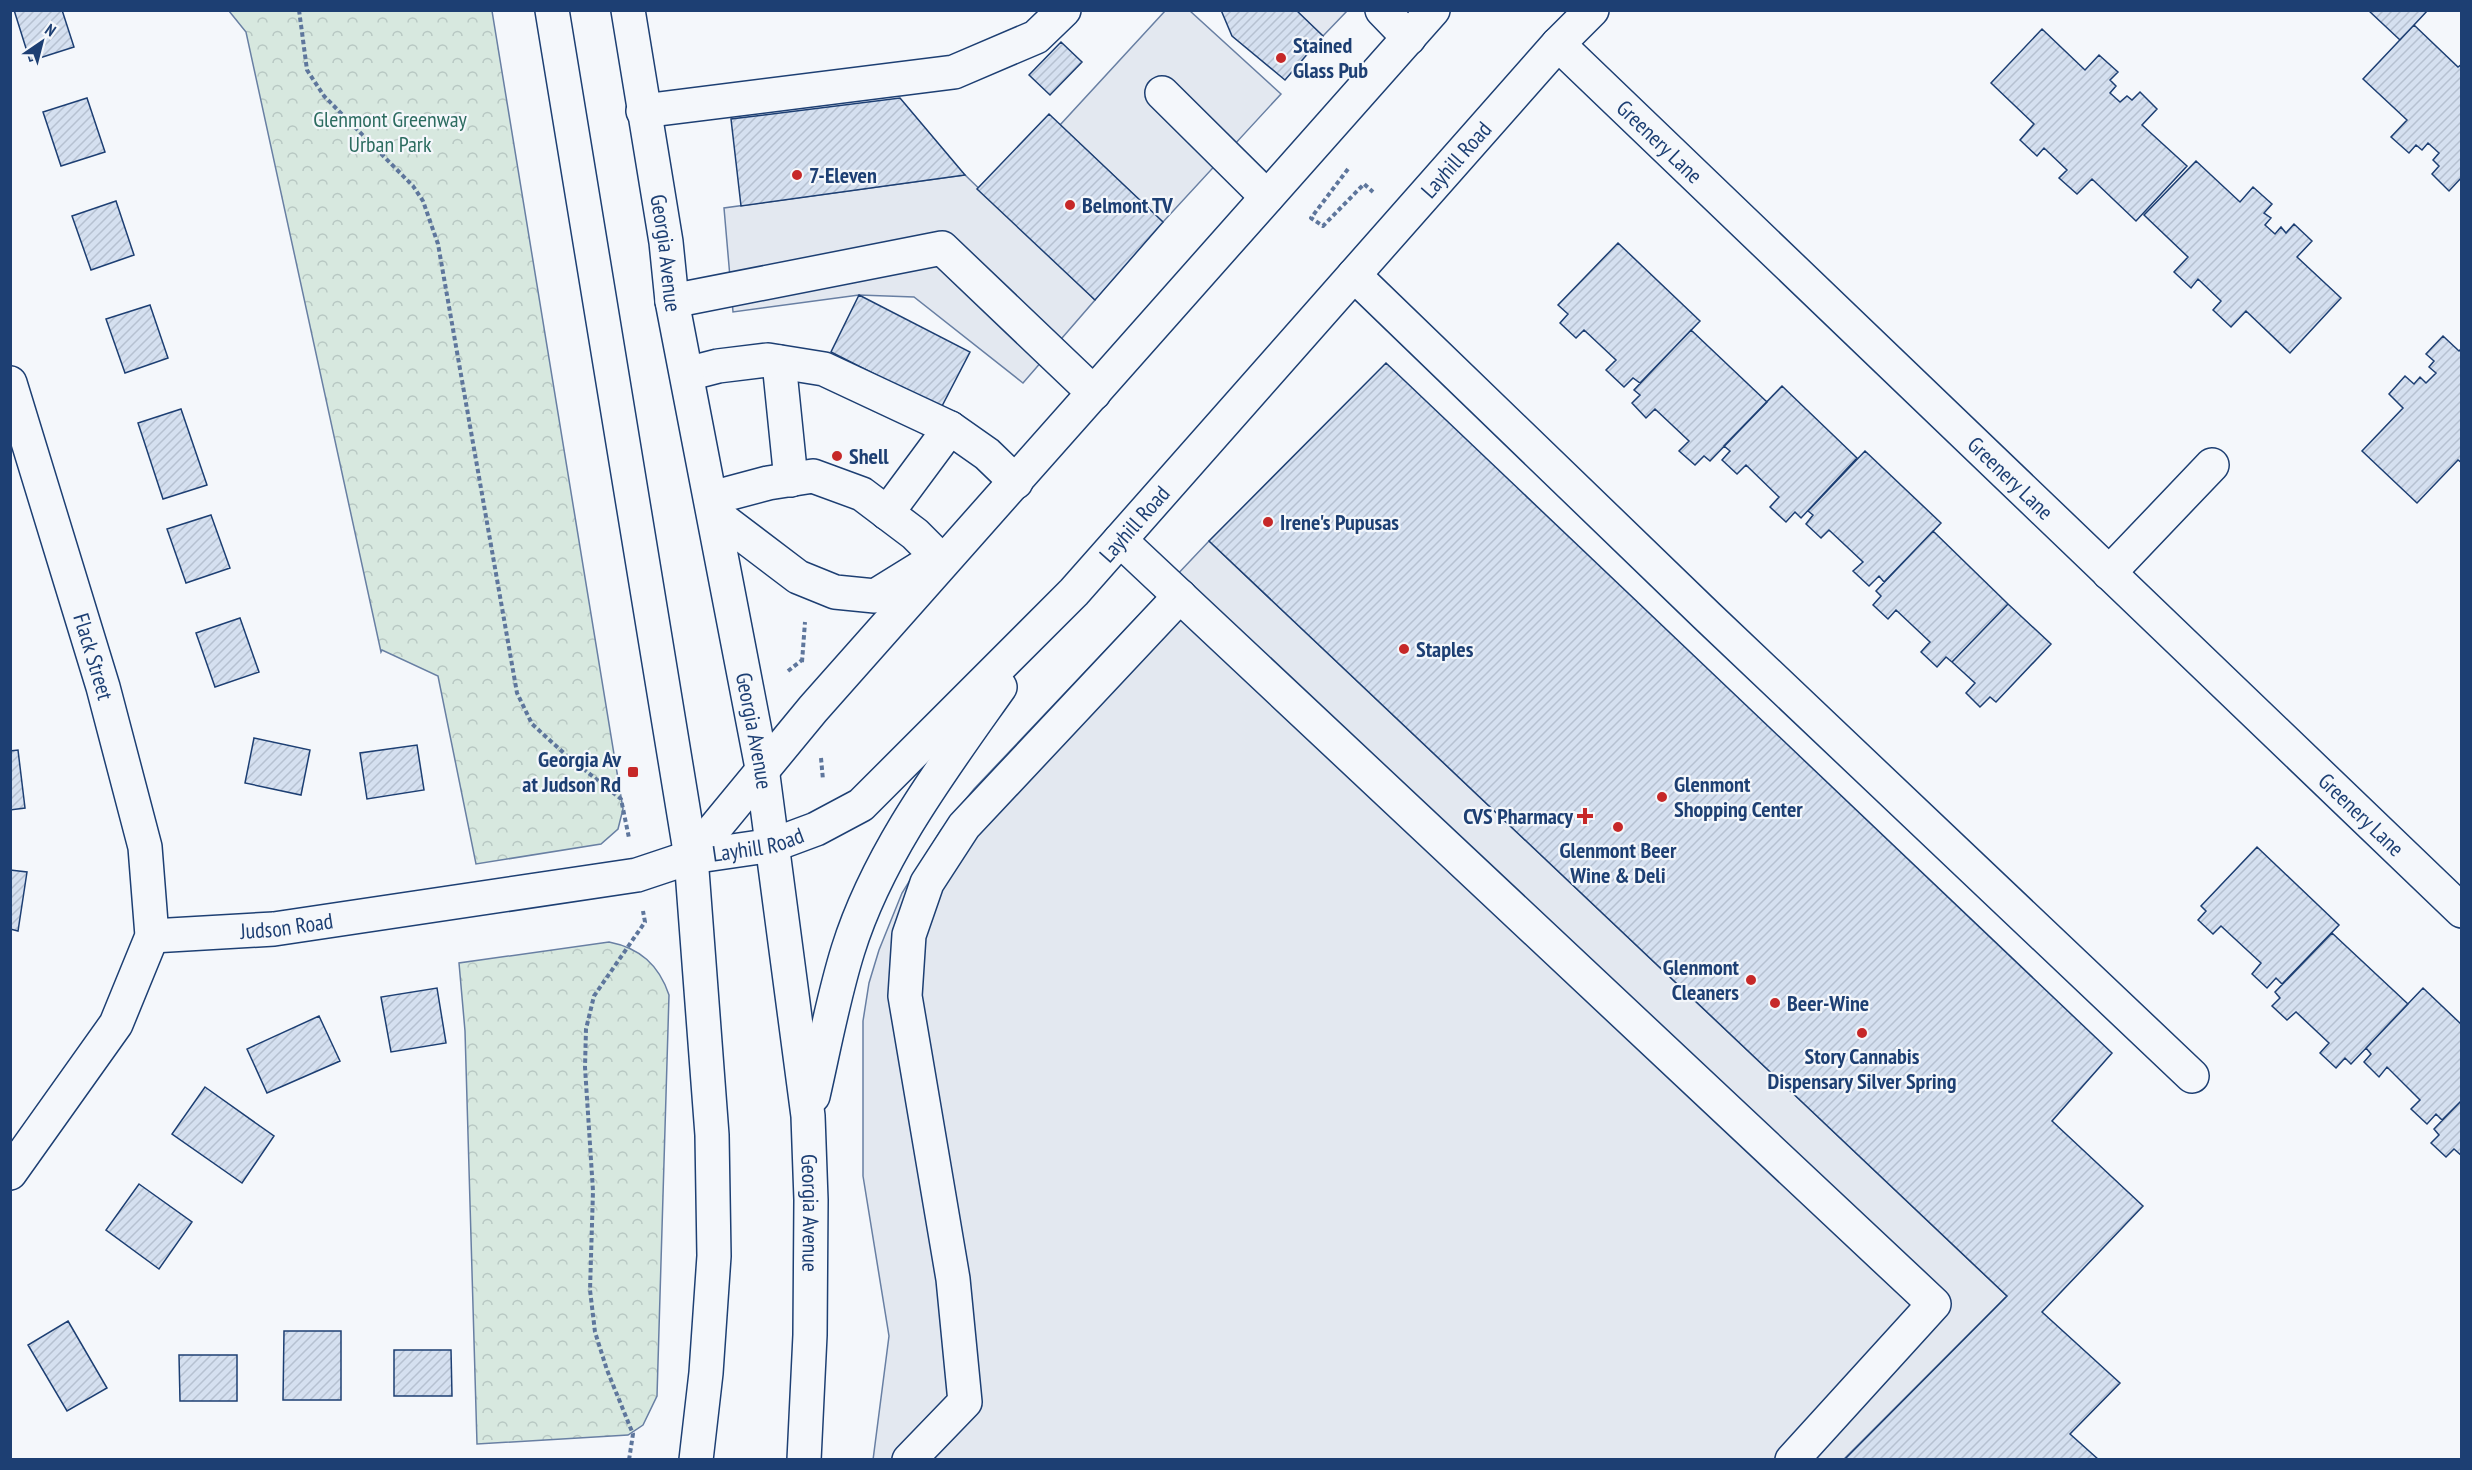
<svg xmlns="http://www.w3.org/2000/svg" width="2472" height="1470" font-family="'PT Sans Narrow',sans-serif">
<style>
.forest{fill:url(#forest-crowns);stroke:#687fa3;stroke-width:1.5}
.parking{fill:#e3e8f0;stroke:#687fa3;stroke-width:1.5}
.building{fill:url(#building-hatch);stroke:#1d3f73;stroke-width:1.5}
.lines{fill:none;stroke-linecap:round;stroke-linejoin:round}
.minor-casing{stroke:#1d3f73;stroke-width:36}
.major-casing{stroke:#1d3f73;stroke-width:36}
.path{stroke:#5e769c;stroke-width:4;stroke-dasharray:4.5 3;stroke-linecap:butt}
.minor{stroke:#f4f7fb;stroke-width:33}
.major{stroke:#f4f7fb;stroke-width:33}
.poi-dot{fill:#c62828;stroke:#f4f7fb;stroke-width:2}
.labels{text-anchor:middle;stroke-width:4.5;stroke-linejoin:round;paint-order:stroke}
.poi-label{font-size:22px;font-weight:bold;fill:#1d3f73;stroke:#f4f7fb;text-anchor:start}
.park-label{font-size:22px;fill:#2c6c60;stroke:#f4f7fb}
.street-label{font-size:22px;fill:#1d3f73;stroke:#f4f7fb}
</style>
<defs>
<pattern id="forest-crowns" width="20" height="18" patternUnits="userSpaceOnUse" patternTransform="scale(1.5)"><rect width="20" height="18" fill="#d7e8df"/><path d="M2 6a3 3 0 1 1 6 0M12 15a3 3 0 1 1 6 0" fill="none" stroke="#b8c8c3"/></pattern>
<pattern id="building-hatch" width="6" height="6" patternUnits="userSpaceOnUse" patternTransform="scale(1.5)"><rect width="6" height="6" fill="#d5e0f0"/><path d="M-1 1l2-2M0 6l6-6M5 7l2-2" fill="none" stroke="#b6c1d1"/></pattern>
</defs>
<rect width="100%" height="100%" fill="#f4f7fb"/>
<!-- forest -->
<path class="forest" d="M229,11H492L623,809L618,829L601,844L476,864L438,676L382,650L381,652L246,32Z
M609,942C640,948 659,965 669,995L657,1396L643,1425L628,1435L477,1444L465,1031L459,963Z"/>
<!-- parking -->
<path class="parking" d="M1165,11H1190L1281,94L1163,222L1060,125Z
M1296,11H1347L1323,36Z
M965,175L1095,300L1023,383L914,297L859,295L733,312L724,208Z
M1209,541L2007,1296L1844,1459L873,1460L889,1336L863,1176V1021L869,983L879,950L902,893L941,830L974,789Z"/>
<!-- building -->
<path class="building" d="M14,10H62L74,47L30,61Z
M1221,10H1296L1323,36L1285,80L1232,36Z
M2368,10H2428L2400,40Z
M2414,25L2458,67L2462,64V177L2449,191L2432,174L2439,166L2433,160L2439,153L2428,143L2422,150L2416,145L2409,153L2391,137L2407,120L2363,79Z
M2042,29L2085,70L2099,55L2118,72L2110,80L2116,86L2110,93L2120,102L2127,96L2132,100L2140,92L2157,109L2142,125L2187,166L2136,221L2092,179L2077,194L2059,178L2067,170L2044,148L2037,156L2020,140L2034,124L1991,83Z
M1061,42L1082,62L1050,95L1029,75Z
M87,98L105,152L61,166L43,112Z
M900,98L965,175L741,206L731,119Z
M1049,114L1163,222L1095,300L977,189Z
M2196,161L2240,202L2253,187L2272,204L2264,213L2271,218L2265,225L2275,234L2281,227L2286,233L2294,224L2312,241L2297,257L2341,298L2290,353L2246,311L2231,327L2213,310L2221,301L2198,279L2191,288L2174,272L2188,257L2144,215Z
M116,201L134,255L91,270L72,216Z
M1618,243L1700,321L1640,383L1633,378L1624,387L1606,370L1616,360L1584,330L1576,338L1560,323L1568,314L1558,305Z
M859,295L970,352L941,408L831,352Z
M150,305L168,358L125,373L106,319Z
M1691,330L1767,402L1710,461L1704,456L1695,465L1679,451L1689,441L1655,409L1646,418L1632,403L1640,395L1634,390Z
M2443,336L2459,351L2462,348V463L2458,460L2417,503L2362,451L2403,408L2389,394L2405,376L2414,384L2420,377L2426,383L2436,373L2429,367L2434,361L2426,354Z
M1386,363L2112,1053L2052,1121L2143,1206L2042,1312L2120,1383L2070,1434L2099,1460H1844L2007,1296L1209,541Z
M1782,386L1857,458L1801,518L1795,512L1786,522L1770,507L1779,497L1746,465L1737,474L1722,460L1730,451L1724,446Z
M181,409L207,485L163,499L138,423Z
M1865,451L1941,523L1884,582L1879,576L1869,586L1853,571L1863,562L1829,530L1821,538L1806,524L1813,515L1808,511Z
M211,515L230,568L186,583L167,529Z
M1933,531L2008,604L1952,662L1946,657L1937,667L1921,652L1930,642L1896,610L1888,619L1873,605L1881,596L1876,591Z
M2008,604L2051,644L1996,702L1990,697L1980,707L1966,693L1975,683L1952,662Z
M240,618L259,672L215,687L196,633Z
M254,738L310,750L301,795L245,783Z
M417,745L424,790L367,799L360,753Z
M18,750L25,808L10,810V751Z
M2257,847L2339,925L2282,984L2276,978L2267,988L2252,974L2261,963L2221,926L2213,934L2198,920L2206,911L2201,906Z
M10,870L27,872L18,931L10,929Z
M2332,933L2408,1004L2351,1064L2345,1058L2336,1068L2320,1053L2329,1043L2296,1012L2287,1020L2272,1006L2280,998L2275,992Z
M437,988L446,1043L391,1052L381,997Z
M2423,988L2462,1025V1100L2442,1120L2436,1114L2427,1124L2411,1109L2420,1100L2387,1067L2379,1077L2364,1062L2371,1054L2366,1048Z
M319,1016L340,1061L267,1093L247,1049Z
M205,1087L274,1136L242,1183L172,1134Z
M2462,1100V1156L2454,1149L2446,1157L2431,1143L2439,1135L2434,1129Z
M139,1184L192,1222L159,1269L106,1230Z
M68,1321L107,1388L67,1411L28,1345Z
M284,1331H341V1400H283Z
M394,1350H451L452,1396H394Z
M179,1355H237V1401H180Z"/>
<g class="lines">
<defs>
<g id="minor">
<path d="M1382,10L1409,38"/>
<path id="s1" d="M1558,44L2462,911"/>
<path d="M1162,93L1267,197"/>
<path d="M643,111L954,72L1036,37L1064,10"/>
<path d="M1354,275L1707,616L2192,1076"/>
<path d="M672,301L942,248L1094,393"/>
<path d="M779,362L791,480"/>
<path d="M687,374L718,366L768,360L824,369L950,428L987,454L1016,482"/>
<path id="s2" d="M10,383L103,687L145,847L152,936L116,1024L10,1173"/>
<path d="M712,498L768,483L813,476L862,494L915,534L938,557"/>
<path d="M887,513L950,428"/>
<path d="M1120,540L1934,1304L1792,1460"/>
<path d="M2109,573L2212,465"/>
<path id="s3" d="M152,936L274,929L637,875L691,857"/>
<path d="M909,1460L965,1402L953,1279L905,996L909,935L927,883L964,826L1180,596"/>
</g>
<g id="major">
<path d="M552,10L691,857L712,1135L714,1256L706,1373L696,1460"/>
<path id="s4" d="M628,10L666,242L672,301L762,768L808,1116L811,1200L810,1335L804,1460"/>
<path d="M715,514L798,577L835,592L875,596L930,562"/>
<path id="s5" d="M691,857L773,845L816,829L861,805L1074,592L1558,44L1592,10"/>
<path d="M691,857L813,709L1433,10"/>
<path d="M813,1096C824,1048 833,998 848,950C878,854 942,769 1000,687"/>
</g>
</defs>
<!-- minor casing -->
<use href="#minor" class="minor-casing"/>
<!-- major casing -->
<use href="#major" class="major-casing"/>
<!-- path -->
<path class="path" d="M299,10L307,70L324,96L413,186L423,201L438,244L517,693L532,724L566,755L621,799L629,838
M1348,169L1311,218L1323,226L1364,184L1373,192
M802,662L805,622
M788,671L802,660
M821,758L823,780
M629,1460L633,1434L607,1370L595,1332L590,1290L593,1191L585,1067L586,1029L594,996L645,922L643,911"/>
<!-- minor -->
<use href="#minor" class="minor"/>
<!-- major -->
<use href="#major" class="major"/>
</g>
<!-- markers -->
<g class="poi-dot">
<circle cx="1281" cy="58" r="6"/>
<circle cx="797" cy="175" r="6"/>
<circle cx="1070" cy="205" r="6"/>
<circle cx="837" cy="456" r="6"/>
<circle cx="1268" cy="522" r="6"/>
<circle cx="1404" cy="649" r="6"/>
<rect x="627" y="766" width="12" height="12" rx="3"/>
<circle cx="1662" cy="797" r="6"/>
<path d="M1582 807h6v6h6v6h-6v6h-6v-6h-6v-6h6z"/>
<circle cx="1618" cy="827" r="6"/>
<circle cx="1751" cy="980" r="6"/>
<circle cx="1775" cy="1003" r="6"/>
<circle cx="1862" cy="1033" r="6"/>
</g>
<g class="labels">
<!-- poi labels -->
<g class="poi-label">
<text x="1293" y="53">Stained<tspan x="1293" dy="25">Glass Pub</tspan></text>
<text x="809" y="183">7-Eleven</text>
<text x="1082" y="213">Belmont TV</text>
<text x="849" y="464">Shell</text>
<text x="1280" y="530">Irene's Pupusas</text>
<text x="1416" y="657">Staples</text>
<text x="621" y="767" text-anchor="end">Georgia Av<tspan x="621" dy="25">at Judson Rd</tspan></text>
<text x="1674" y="792">Glenmont<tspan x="1674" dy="25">Shopping Center</tspan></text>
<text x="1573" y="824" text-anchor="end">CVS Pharmacy</text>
<text x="1618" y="858" text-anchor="middle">Glenmont Beer<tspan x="1618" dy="25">Wine &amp; Deli</tspan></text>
<text x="1739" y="975" text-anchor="end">Glenmont<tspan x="1739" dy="25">Cleaners</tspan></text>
<text x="1787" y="1011">Beer-Wine</text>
<text x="1862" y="1064" text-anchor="middle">Story Cannabis<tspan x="1862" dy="25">Dispensary Silver Spring</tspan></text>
</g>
<!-- park labels -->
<g class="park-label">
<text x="390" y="127">Glenmont Greenway<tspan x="390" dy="25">Urban Park</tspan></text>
</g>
<!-- street labels -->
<g class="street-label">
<text dy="8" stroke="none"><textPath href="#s1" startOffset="141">Greenery Lane</textPath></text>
<text dy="8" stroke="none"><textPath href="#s5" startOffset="1058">Layhill Road</textPath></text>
<text dy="8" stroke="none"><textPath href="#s4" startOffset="246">Georgia Avenue</textPath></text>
<text dy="8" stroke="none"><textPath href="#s1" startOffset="627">Greenery Lane</textPath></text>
<text dy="8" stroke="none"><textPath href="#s5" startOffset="572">Layhill Road</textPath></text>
<text dy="8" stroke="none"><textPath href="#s2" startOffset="286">Flack Street</textPath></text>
<text dy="8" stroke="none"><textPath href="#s4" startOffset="732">Georgia Avenue</textPath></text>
<text dy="8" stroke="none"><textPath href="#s1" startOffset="1113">Greenery Lane</textPath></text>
<text dy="8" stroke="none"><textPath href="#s5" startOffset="68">Layhill Road</textPath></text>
<text dy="8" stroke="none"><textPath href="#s3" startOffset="135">Judson Road</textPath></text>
<text dy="8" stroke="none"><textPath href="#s4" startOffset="1218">Georgia Avenue</textPath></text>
</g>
</g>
<!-- border -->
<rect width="2472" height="1470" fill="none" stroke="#1d3f73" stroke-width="24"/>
<!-- north arrow -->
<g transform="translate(42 42) rotate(35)" stroke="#f4f7fb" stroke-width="4.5" paint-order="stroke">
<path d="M0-4.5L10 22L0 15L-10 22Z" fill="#1d3f73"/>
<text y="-9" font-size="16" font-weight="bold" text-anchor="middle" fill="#1d3f73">N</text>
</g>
</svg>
